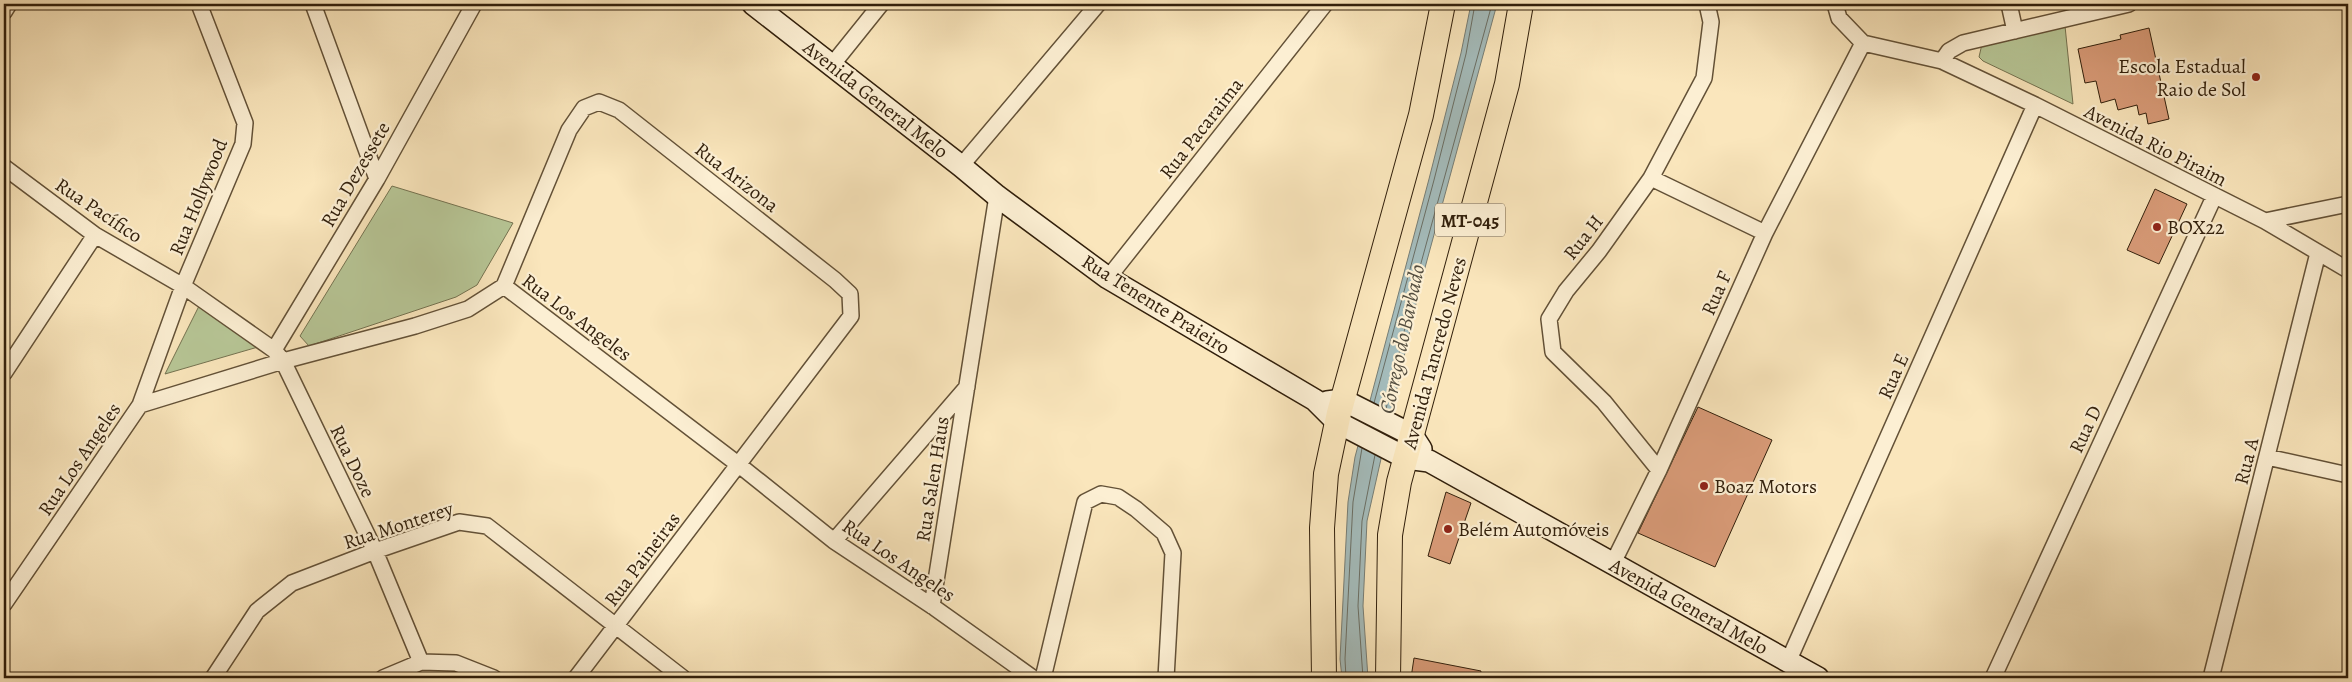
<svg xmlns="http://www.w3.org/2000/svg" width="2352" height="682" font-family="Alegreya,serif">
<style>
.green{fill:#b7c696;stroke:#747250}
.water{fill:#a4bcbc;stroke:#767d75}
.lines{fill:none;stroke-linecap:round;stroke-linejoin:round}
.shore{stroke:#6a6e64;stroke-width:1}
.building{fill:#d99b78;stroke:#311f0b}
.minor-casing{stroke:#635137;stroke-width:18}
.secondary-casing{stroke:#311f0b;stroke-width:24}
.primary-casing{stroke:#311f0b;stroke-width:26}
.minor{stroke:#fcefd3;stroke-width:15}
.secondary{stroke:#fcefd3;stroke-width:21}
.primary{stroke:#fae6bc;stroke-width:24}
.poi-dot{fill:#8f2418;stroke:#fcefd3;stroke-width:2}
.labels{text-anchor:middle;stroke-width:4.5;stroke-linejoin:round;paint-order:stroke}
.shield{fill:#fcefd3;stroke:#6e5d47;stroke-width:1}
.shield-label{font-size:19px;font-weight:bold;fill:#311f0b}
.poi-label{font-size:20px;fill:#311f0b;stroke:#fcefd3;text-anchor:start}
.street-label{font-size:20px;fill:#311f0b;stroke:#fcefd3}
.water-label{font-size:21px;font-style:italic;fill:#544e40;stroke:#fcefd3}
</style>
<rect width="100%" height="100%" fill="#fae6bc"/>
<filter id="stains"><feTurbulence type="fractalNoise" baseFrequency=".004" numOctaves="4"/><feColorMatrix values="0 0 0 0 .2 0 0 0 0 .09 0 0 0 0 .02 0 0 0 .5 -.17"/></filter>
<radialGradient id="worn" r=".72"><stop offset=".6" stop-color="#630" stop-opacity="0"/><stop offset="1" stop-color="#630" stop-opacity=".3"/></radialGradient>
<!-- green -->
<path class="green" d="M2065,26L2073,104L1983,61L1979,57L1982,44Z
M392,186L513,223L477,285L456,297L309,346L300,336Z
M200,304L258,347L165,374Z"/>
<!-- water -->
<path class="water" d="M1471,4H1497L1420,286L1367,521L1363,606L1368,678H1342L1340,659L1348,502L1355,457L1429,179L1461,53Z"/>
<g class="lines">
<!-- shore -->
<path class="shore" d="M1374,403L1434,180L1466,54L1475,4
M1386,409L1415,285L1492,4
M1346,678L1345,659L1353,502L1362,448
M1363,678L1358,606L1362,521L1375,455"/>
</g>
<!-- building -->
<path class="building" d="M2149,28L2169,119L2148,124L2146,113L2139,115L2137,105L2118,110L2115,99L2101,103L2096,81L2085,83L2078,49L2121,39L2120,35Z
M2155,189L2187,204L2159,264L2127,250Z
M1698,407L1772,440L1715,567L1638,533Z
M1446,492L1471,503L1450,564L1428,556Z
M1414,658L1481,671L1480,678H1411Z"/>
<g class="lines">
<defs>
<path id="minor" d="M313,4L377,179
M1835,4L1839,18L1863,43L1942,61L2035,105L2265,221L2348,270
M2009,4L2015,31
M4,12L9,4
M1942,61L1949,51L1963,43L2129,4
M832,65L881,4
M961,166L1098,4
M4,167L95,235L183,286L274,350
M1651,178L1765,233
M2265,221L2348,204
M1108,278L1325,4
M504,286L569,130L584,108L599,102L619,110L835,280L850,294L851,316L576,678
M4,373L95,235
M140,405L183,286L243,144L245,123L199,4
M2267,457L2348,475
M1659,470L1604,402L1553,352L1549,319L1566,291L1599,251L1651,178L1704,78L1711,22L1707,4
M834,541L967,387
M1613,563L1659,470L1765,233L1863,43
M4,604L140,405L283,361L415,326L468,309L504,286L739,465L834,541L932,606L1033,678
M932,606L997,196
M421,662L375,551L283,361L274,350L377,179L474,4
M1788,662L2035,105
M213,678L257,611L292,583L375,551L459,522L487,526L683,678
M383,678L421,662L456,663L494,678
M1043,678L1085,502L1101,494L1118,497L1136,509L1164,533L1173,553L1166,678
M1993,678L2214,197
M2211,678L2318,253"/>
<path id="secondary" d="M753,4L961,166L997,196L1108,278L1315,400L1337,422L1406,458L1429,461L1818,678
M1327,402L1343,400L1412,435L1421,449"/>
<path id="primary" d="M1324,678L1322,528L1326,474L1339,413L1421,115L1443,4
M1388,678L1390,535L1399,482L1507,84L1521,4"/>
</defs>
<!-- minor casing -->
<use href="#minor" class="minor-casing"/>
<!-- secondary casing -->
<use href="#secondary" class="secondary-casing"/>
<!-- primary casing -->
<use href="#primary" class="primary-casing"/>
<!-- minor -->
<use href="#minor" class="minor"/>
<!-- secondary -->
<use href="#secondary" class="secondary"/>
<!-- primary -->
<use href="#primary" class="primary"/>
</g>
<!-- markers -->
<g class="poi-dot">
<circle cx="2256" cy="77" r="5"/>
<circle cx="2157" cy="227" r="5"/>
<circle cx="1704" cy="486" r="5"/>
<circle cx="1448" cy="529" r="5"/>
</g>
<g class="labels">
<!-- shield labels -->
<rect class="shield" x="1435" y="203.5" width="70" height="33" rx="4"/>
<g class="shield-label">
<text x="1470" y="227">MT-045</text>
</g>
<!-- poi labels -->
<g class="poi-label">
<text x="2246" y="73" text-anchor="end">Escola Estadual<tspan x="2246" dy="23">Raio de Sol</tspan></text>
<text x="2167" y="234">BOX22</text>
<text x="1714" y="493">Boaz Motors</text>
<text x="1458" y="536">Belém Automóveis</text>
</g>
<!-- street labels -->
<g class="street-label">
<text transform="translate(876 99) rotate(38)" y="7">Avenida General Melo</text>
<text transform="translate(1201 128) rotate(-52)" y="7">Rua Pacaraima</text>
<text transform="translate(2156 145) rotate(27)" y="7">Avenida Rio Piraim</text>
<text transform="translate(355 174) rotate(-60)" y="7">Rua Dezessete</text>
<text transform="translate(737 177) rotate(38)" y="7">Rua Arizona</text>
<text transform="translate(198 197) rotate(-68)" y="7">Rua Hollywood</text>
<text transform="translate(99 210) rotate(34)" y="7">Rua Pacífico</text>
<text transform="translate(1583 237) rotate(-52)" y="7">Rua H</text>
<text transform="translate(1716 293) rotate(-66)" y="7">Rua F</text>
<text transform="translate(1156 304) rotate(32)" y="7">Rua Tenente Praieiro</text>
<text transform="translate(577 317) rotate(37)" y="7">Rua Los Angeles</text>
<text transform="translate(1434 353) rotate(-75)" y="7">Avenida Tancredo Neves</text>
<text transform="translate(1893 376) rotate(-66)" y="7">Rua E</text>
<text transform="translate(2085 429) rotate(-65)" y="7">Rua D</text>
<text transform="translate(79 459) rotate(-56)" y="7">Rua Los Angeles</text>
<text transform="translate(353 461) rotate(64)" y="7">Rua Doze</text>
<text transform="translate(2246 461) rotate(-76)" y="7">Rua A</text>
<text transform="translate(932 479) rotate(-81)" y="7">Rua Salen Haus</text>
<text transform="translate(398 525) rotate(-18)" y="7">Rua Monterey</text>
<text transform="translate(642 559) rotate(-53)" y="7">Rua Paineiras</text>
<text transform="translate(899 560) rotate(34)" y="7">Rua Los Angeles</text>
<text transform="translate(1689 606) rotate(29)" y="7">Avenida General Melo</text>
</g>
<!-- water labels -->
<g class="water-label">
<text transform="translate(1402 339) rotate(-78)" y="7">Córrego do Barbado</text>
</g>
</g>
<!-- margin -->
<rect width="2352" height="682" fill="none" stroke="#fae6bc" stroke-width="20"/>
<rect x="5" y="5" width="2342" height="672" fill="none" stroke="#311f0b" stroke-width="2.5"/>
<rect x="10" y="10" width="2332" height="662" fill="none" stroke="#311f0b"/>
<rect width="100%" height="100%" filter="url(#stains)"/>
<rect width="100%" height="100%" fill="url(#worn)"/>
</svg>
